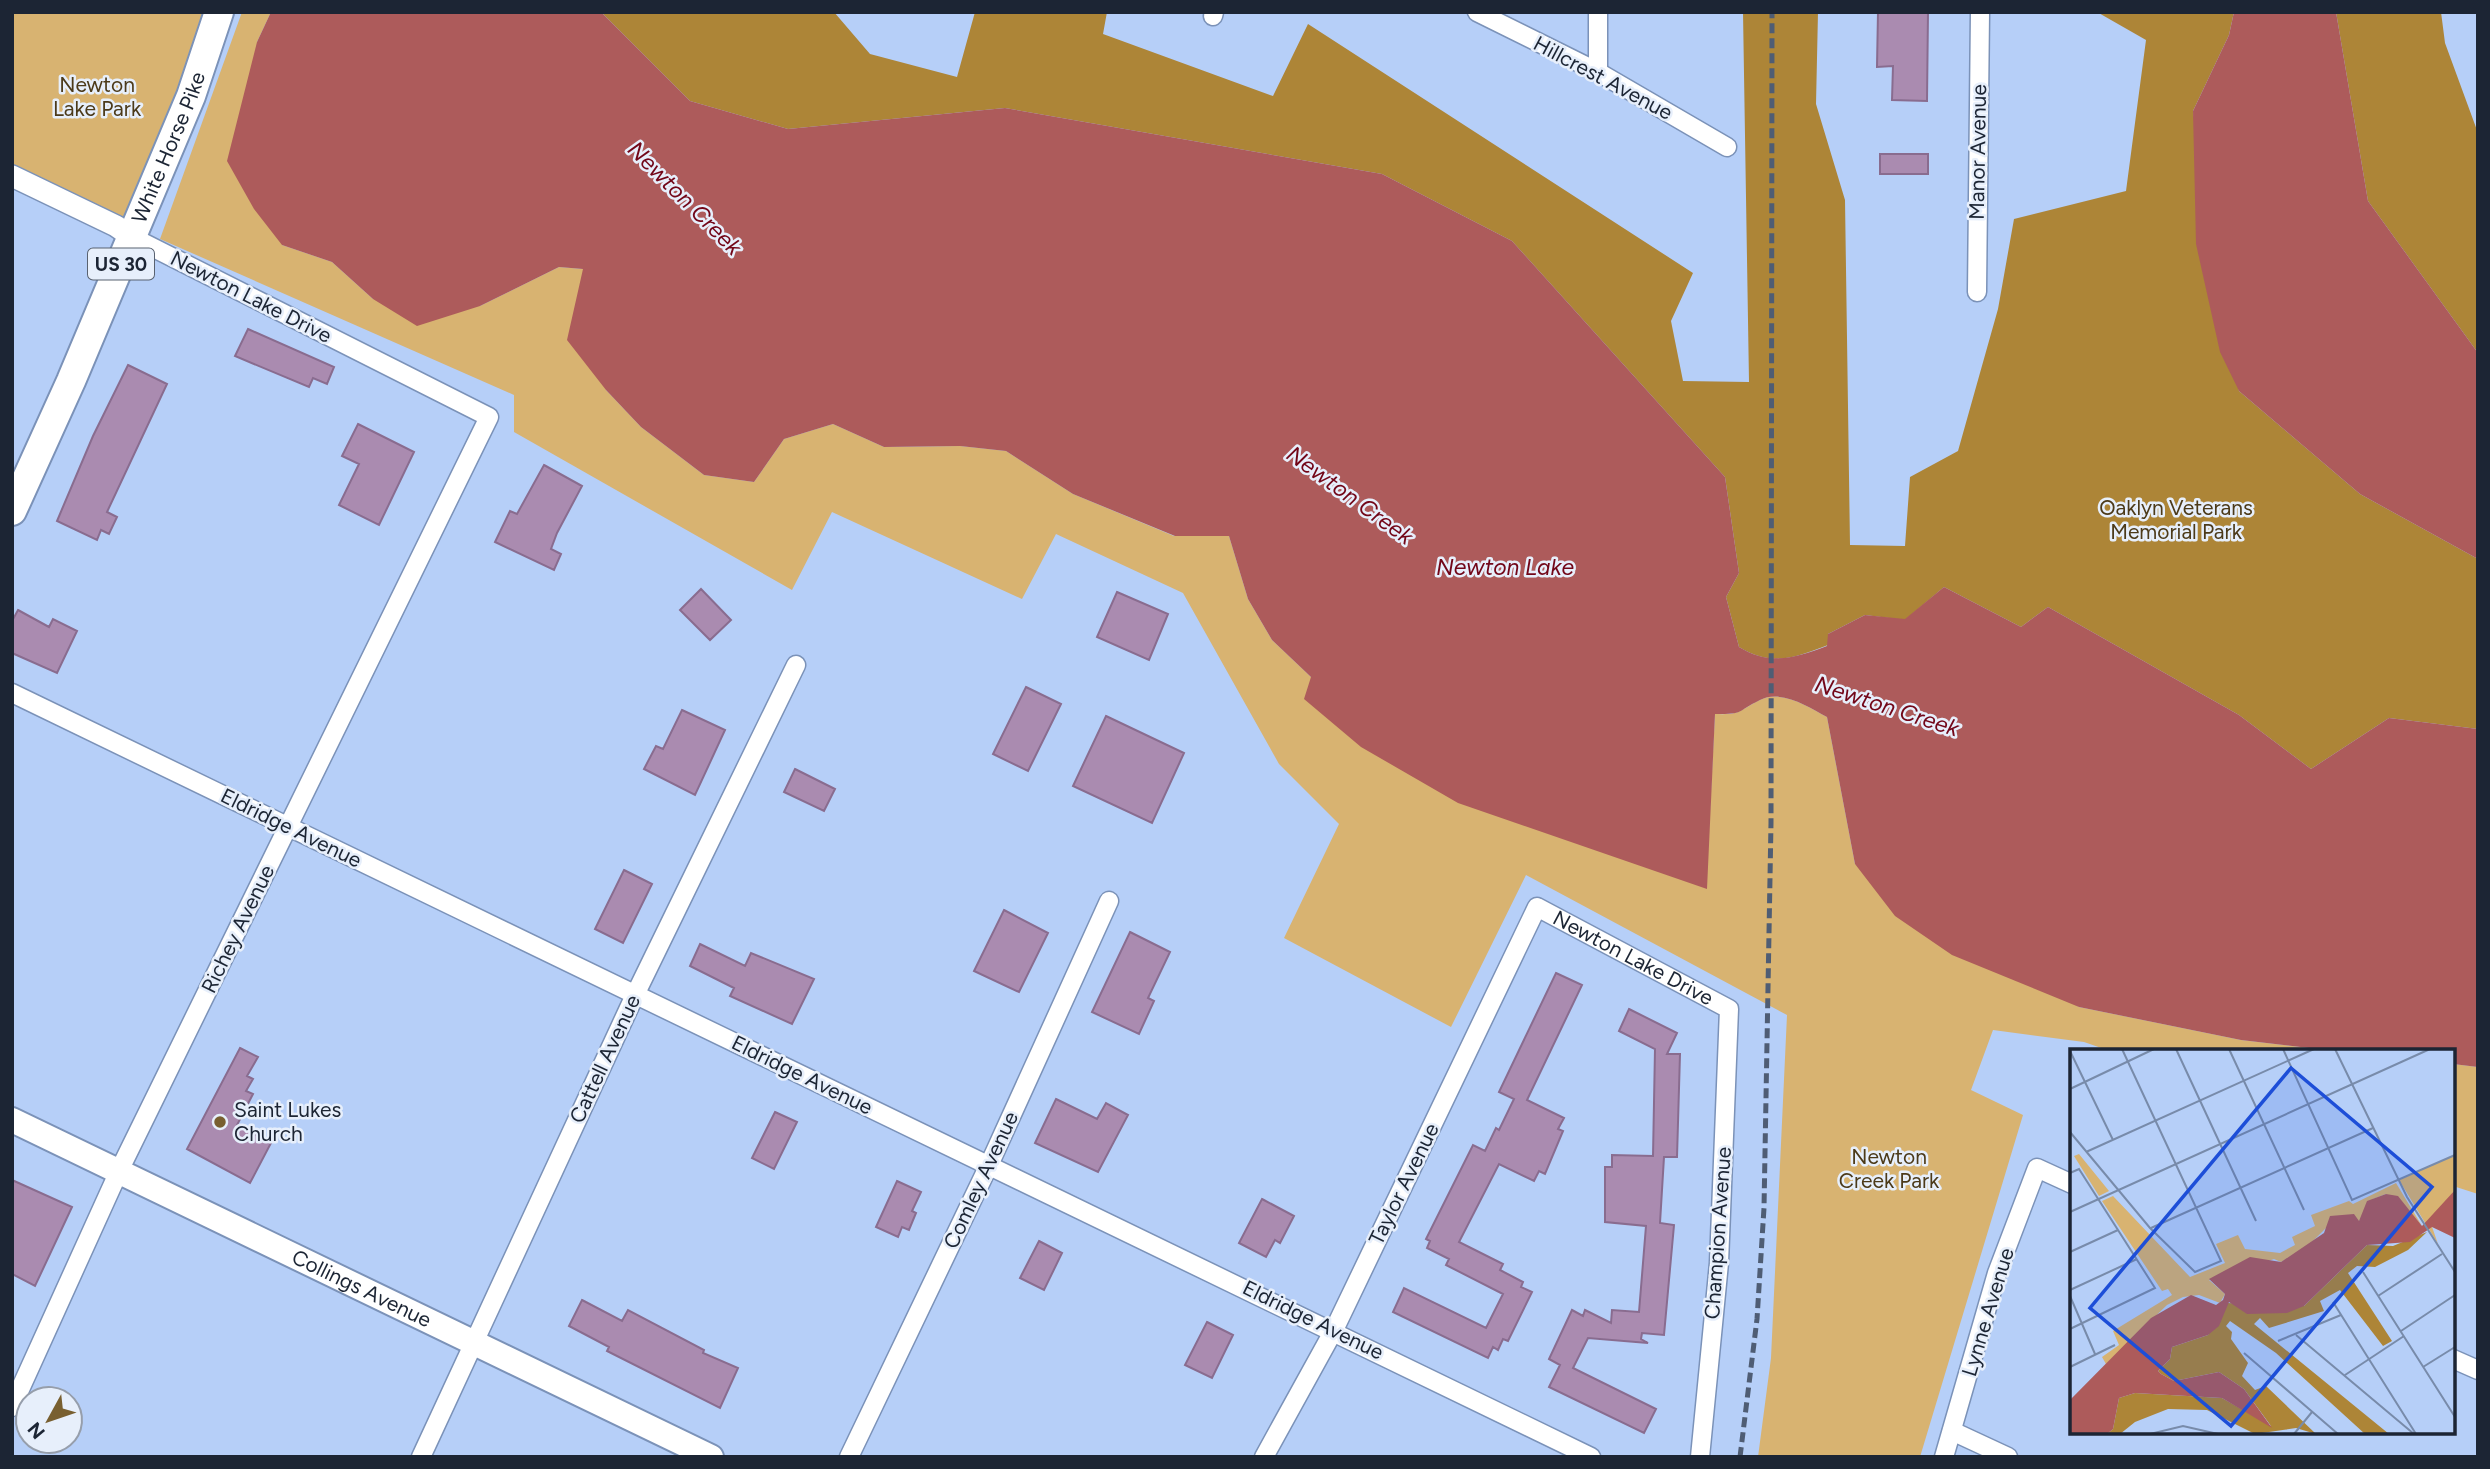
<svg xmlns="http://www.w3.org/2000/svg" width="2490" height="1469" font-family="Figtree,sans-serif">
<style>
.green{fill:#d8b371}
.forest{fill:#ad8537}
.water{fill:#ad5b5b}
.building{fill:#aa8bb0;stroke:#896c8f;stroke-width:2}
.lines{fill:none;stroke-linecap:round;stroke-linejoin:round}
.minor-casing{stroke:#7b92b8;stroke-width:21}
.tertiary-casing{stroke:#7b92b8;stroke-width:24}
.secondary-casing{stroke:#7b92b8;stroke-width:28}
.trunk-casing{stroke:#7b92b8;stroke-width:32}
.minor{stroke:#fff;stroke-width:18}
.tertiary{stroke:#fff;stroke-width:21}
.secondary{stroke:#fff;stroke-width:24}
.trunk{stroke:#fff;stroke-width:28}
.rail{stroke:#4f5d74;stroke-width:5;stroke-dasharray:10 5;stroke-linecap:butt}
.poi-dot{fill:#785f30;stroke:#e7effb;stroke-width:2.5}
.labels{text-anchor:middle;stroke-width:5;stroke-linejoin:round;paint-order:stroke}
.shield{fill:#e7effb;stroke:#596270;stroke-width:2}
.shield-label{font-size:19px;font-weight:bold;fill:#1c2534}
.street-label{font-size:21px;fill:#1c2534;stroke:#e7effb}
.park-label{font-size:21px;fill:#4c3a19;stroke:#e7effb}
.poi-label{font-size:21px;fill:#1c2534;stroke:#e7effb;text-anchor:start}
.water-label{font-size:23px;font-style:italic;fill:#720618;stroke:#e7effb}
.inset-road{fill:none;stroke:#788baa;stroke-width:2}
.view{fill:#1d4ed8;fill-opacity:0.15;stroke:#1d4ed8;stroke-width:3.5}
.inset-edge{fill:none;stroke:#1c2534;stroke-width:3.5}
</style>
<rect width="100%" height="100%" fill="#b6cff8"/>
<!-- green -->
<path class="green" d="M12,12H219L132,237L12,179Z
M242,12H271L257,42L282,245L332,262L373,299L480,306L559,267L583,269L606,390L641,427L704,475L754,482L784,439L833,424L884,447L960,446L1006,451L1073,494L1174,536H1229L1248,599L1272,640L1311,677L1706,888L1715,714C1743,715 1737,711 1760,700C1781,689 1809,707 1827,717L1855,864L2079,1007L2241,1040L2334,1051H2110L2084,1042L1993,1030L1971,1090L2023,1115L1920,1457H1758L1771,1358L1787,1015L1526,875L1451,1027L1284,938L1339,824L1279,764L1183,593L1056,534L1022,599L832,512L792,590L514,432V395L160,239Z
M2453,1064L2478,1067V1194L2453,1186Z"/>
<!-- forest -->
<path class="forest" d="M601,12H834L870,54L957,77L975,12H1107L1103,34L1273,96L1308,24L1693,273L1671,321L1683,381L1749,382L1743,12H1818L1816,104L1845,200L1850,545L1905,546L1910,477L1958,451L1998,309L2014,219L2126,191L2146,40L2097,12H2234L2229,35L2193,111L2239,391L2360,494L2478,559V729L2389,718L2311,769L2239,715L2048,607L2021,627L1944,587L1905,620L1865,615L1828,634V645C1793,658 1773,667 1739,647L1726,597L1739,573L1725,477L1512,241L1382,174L1005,108L788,129L690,101Z
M2336,12H2441L2445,43L2478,133V353L2368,201Z"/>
<!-- water -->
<path class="water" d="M271,12H601L690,101L788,129L1005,108L1382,174L1512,241L1725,477L1739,573L1726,597L1739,647C1770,666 1795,658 1827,646L1828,634L1865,615L1905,619L1944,587L2021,627L2048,607L2239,715L2311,769L2389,718L2478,729V1067L2453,1064V1051H2334L2241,1040L2079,1007L1952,955L1895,916L1855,864L1827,717C1809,707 1781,689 1760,700C1735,712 1746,714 1715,714L1707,889L1458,803L1361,747L1304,699L1311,677L1272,640L1248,599L1229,536H1175L1073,494L1006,451L960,446L884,447L833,424L784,439L754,482L704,475L641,427L606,390L567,340L583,269L559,267L480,306L417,326L373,299L332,262L282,245L254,209L227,161L257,42Z
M2234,12H2336L2368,201L2478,353V559L2360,494L2239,391L2220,352L2196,244L2193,111L2229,35Z"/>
<!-- building -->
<path class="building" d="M1878,12H1928L1927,101L1892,100L1893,66L1877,67Z
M1880,154H1928V174H1880Z
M248,329L334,367L327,384L313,378L309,387L235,356Z
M128,365L167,384L107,512L117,517L109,534L101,530L97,540L57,521L93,436Z
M358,424L414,452L379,525L339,505L359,464L342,456Z
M544,465L582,486L557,533L551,549L561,554L554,570L495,542L510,511L517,514Z
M701,589L731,620L710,640L680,610Z
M1117,592L1168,614L1149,660L1097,637Z
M18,610L49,627L53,619L77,631L57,673L12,653V621Z
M1026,687L1061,704L1028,771L993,754Z
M682,710L725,730L695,795L644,769L656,746L663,749Z
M1106,716L1184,753L1152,823L1073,786Z
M795,769L835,789L824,811L784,792Z
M624,870L652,884L623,943L595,929Z
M1004,910L1048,933L1019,992L974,971Z
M1130,932L1170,952L1148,998L1154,1001L1139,1034L1092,1012Z
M700,944L745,966L751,953L814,979L792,1024L730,996L734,988L690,966Z
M1556,973L1582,985L1527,1100L1564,1118L1558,1129L1563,1131L1545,1174L1539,1171L1534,1181L1499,1164L1459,1242L1503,1264L1500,1270L1523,1282L1521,1287L1532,1292L1508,1341L1503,1339L1498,1350L1493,1347L1488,1358L1393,1312L1404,1288L1486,1328L1503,1294L1446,1265L1449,1259L1427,1248L1430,1241L1426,1239L1473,1145L1485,1151L1496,1128L1499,1130L1514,1099L1499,1092Z
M1629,1009L1677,1033L1667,1054H1680L1677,1157H1664L1660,1223L1674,1225L1664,1335L1642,1333L1641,1339L1648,1343L1588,1338L1573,1368L1656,1409L1644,1433L1549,1387L1560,1365L1549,1359L1572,1310L1583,1316L1585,1310L1611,1323L1612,1310L1639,1312L1646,1226L1605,1222V1167H1612V1155L1653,1156L1655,1049L1619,1031Z
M240,1048L258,1057L247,1076L253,1079L246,1091L253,1094L237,1125L271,1143L250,1183L187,1149Z
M1056,1099L1097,1119L1106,1103L1128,1115L1098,1172L1035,1143Z
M775,1112L797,1122L774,1169L752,1158Z
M12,1180L72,1207L35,1286L12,1274Z
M897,1181L921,1192L912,1211L916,1213L909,1230L902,1227L898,1237L876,1227Z
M1262,1199L1294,1216L1280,1243L1275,1240L1266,1257L1239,1243Z
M1039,1241L1062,1253L1044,1290L1020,1278Z
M582,1300L622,1321L628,1310L704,1350L703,1353L738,1368L720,1408L607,1351L609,1347L569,1326Z
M1207,1322L1233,1335L1212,1378L1185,1365Z"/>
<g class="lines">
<defs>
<g id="minor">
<path d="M1477,12L1598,72L1727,147"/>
<path d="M1213,16L1214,12"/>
<path d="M1598,72V12"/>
<path d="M1977,292L1980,12"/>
<path d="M12,693L1591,1457"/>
<path d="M2453,1359L2478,1370"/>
<path d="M12,1407L119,1171L489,417L132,237"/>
<path d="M1952,1431L2008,1457"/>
<path d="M421,1457L635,995L796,665"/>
<path d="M849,1457L989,1165L1109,901"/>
<path id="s1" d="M1264,1457L1334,1330L1537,907L1729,1009L1719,1263L1700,1457"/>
<path d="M1944,1457L1997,1273L2037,1168L2072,1184"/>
</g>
<path id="tertiary" d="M12,176L116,226L132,237"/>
<g id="secondary">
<path id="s2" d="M12,1120L711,1457"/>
</g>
<g id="trunk">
<path id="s3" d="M12,511L71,381L191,96L219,12"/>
</g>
</defs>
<!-- minor casing -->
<use href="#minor" class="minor-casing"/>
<!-- tertiary casing -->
<use href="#tertiary" class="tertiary-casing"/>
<!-- secondary casing -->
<use href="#secondary" class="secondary-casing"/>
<!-- trunk casing -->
<use href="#trunk" class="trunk-casing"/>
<!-- minor -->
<use href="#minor" class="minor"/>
<!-- tertiary -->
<use href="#tertiary" class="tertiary"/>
<!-- secondary -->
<use href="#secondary" class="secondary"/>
<!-- trunk -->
<use href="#trunk" class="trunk"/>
<!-- rail -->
<path class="rail" d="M1740,1457L1757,1319L1764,1208L1771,823L1772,12"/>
</g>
<!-- markers -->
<circle class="poi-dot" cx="220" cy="1122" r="7"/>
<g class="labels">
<!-- shield labels -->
<rect class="shield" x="88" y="248.5" width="66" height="31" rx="5"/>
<g class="shield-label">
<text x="121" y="271">US 30</text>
</g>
<!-- street labels -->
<g class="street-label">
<text transform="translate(1603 78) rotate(28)" y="7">Hillcrest Avenue</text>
<text dy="7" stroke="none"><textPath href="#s3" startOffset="396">White Horse Pike</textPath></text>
<text transform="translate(1978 152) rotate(-89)" y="7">Manor Avenue</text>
<text transform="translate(251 297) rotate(27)" y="7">Newton Lake Drive</text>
<text transform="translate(291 828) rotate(26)" y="7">Eldridge Avenue</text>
<text transform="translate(238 929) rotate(-64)" y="7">Richey Avenue</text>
<text dy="7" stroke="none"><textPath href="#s1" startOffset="723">Newton Lake Drive</textPath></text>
<text transform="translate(605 1059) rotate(-65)" y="7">Cattell Avenue</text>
<text transform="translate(802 1075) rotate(26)" y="7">Eldridge Avenue</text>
<text transform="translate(981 1180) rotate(-65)" y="7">Comley Avenue</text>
<text transform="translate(1404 1184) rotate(-64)" y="7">Taylor Avenue</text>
<text transform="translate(1718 1233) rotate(-86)" y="7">Champion Avenue</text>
<text dy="7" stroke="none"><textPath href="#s2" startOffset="388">Collings Avenue</textPath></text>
<text transform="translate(1988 1312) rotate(-73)" y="7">Lynne Avenue</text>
<text transform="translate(1313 1320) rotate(26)" y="7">Eldridge Avenue</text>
</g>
<!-- park labels -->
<g class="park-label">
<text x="97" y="92">Newton<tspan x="97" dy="24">Lake Park</tspan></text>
<text x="2176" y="515">Oaklyn Veterans<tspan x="2176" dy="24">Memorial Park</tspan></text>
<text x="1889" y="1164">Newton<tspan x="1889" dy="24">Creek Park</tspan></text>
</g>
<!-- poi labels -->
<g class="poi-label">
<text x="234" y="1117">Saint Lukes<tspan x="234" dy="24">Church</tspan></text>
</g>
<!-- water labels -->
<g class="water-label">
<text transform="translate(685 198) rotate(45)" y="8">Newton Creek</text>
<text transform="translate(1350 495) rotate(36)" y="8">Newton Creek</text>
<text x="1505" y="575">Newton Lake</text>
<text transform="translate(1887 706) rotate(18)" y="8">Newton Creek</text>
</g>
</g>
<!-- overview -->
<g transform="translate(2070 1049)">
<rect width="385" height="385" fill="#b6cff8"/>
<path d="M9,105L39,142L29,147L4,107ZM385,106V141L360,172L368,195L329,131ZM326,134L352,177L337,159L316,145L303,150L289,172L257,178L237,198L211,213L204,210L139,231L155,245L150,254L129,246L113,248L97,256L36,315L32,308L49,296L43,282L102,246L98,240L92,242L32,152L43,147L120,228L155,214L146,195L168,186L175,200L210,204L225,196L222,188L245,177L241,166L279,152L283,155Z" fill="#d8b371"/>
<path d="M357,183L338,201L305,218L287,217L278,224L322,292L313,297L270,241L250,252L254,262L199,279L190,269L184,275L319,385H295L206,304L160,272L156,277L162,283L161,290L178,314L172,327L185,341L196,337L246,385L226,379L185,385L137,361L98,360L65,373L50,385H37L43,380L49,349L65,344L152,349L201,377L174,340L149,323L104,332L91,325L88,322L100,310L102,298L138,286L157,254L234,257L297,196L323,197Z" fill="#ad8537"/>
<path d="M385,141V189L362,178L340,193L297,196L234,257L217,264L177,265L159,253L149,277L138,286L102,298L100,310L88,322L91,325L104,332L149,323L174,340L202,379L152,349L65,344L49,349L43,380L37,385H0V351L81,269L121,246L146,256L153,251L155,245L139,230L180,208L211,213L254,184L260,167L284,165L289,172L297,152L316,145L328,147L352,177Z" fill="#ad5b5b"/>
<path class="inset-road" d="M106,0L186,172M159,0L234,161M213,0L282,151L385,106M265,0L337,148L385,223M0,2L43,91M0,40L84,0M0,83L80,179L125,223L151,212L52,0M16,103L244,0M0,124L9,120L85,239L0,280M0,163L360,0M81,179L303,79M0,203L48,181M293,223L385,368M0,241L67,210M0,247L25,305M308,247L372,205M263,253L346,385M331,282L385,246M226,286L344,385M208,292L271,266M174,304L268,385M0,318L45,296M353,318L385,298M275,326L334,287M80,385L113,377L148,385M224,385L242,363"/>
<path class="view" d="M221,19L362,138L161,377L20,259Z"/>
<rect width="385" height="385" class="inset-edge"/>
</g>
<!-- border -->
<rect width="2490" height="1469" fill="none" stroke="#1c2534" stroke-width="28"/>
<!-- north arrow -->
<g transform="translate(49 1420) rotate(230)"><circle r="33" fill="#e7effb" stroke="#969eab" stroke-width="2"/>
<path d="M0-5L12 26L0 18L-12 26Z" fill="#785f30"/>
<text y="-10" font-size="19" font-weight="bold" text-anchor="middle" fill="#1c2534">N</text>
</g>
</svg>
